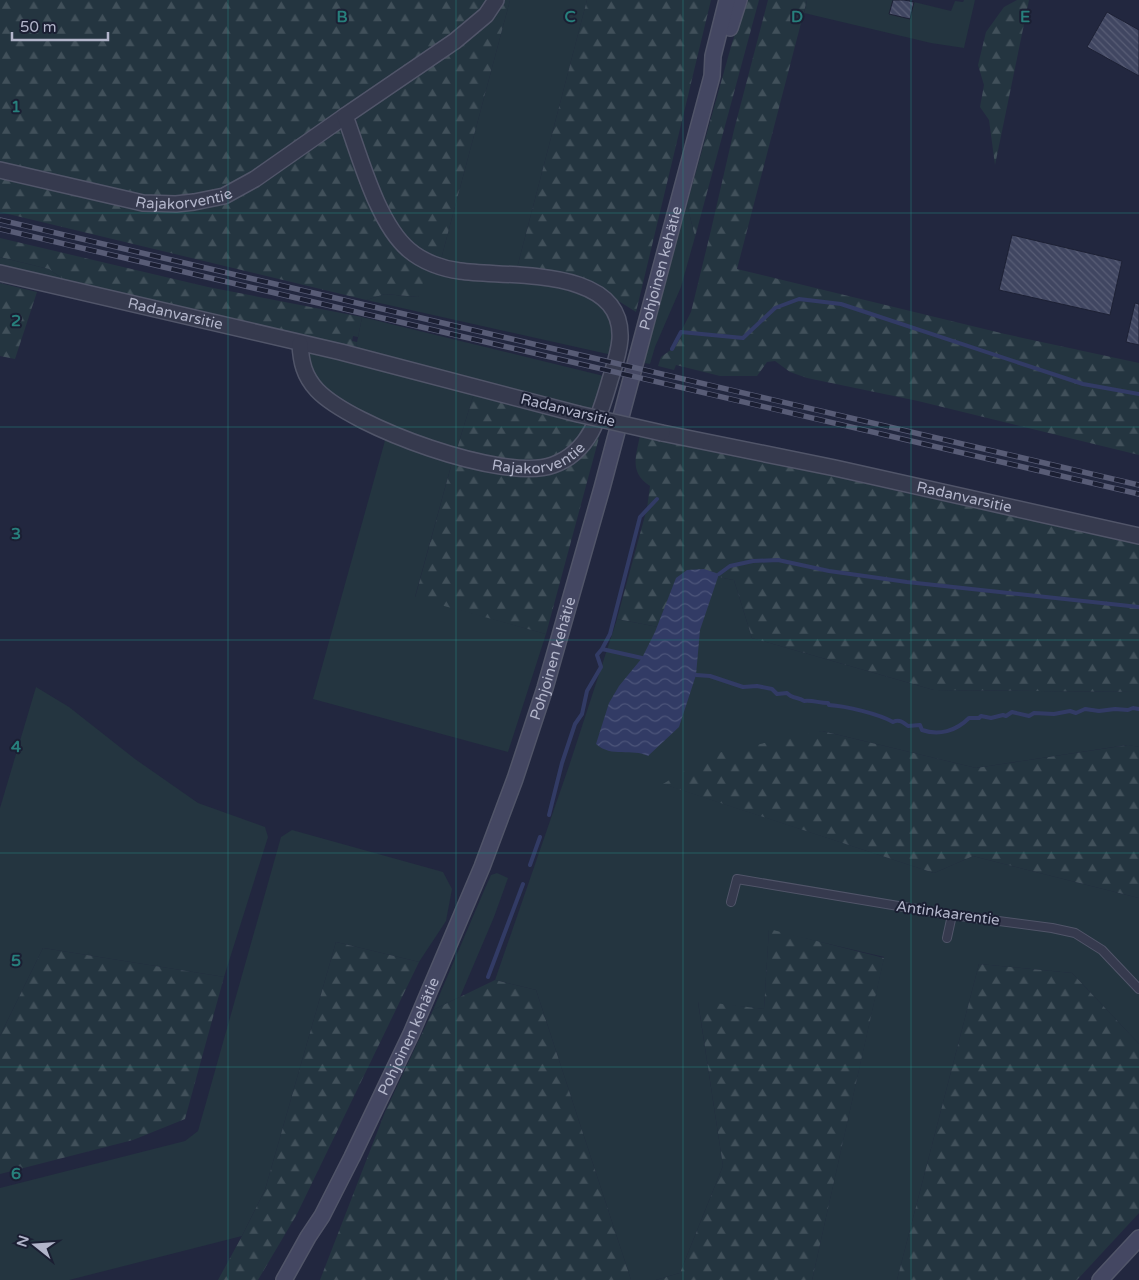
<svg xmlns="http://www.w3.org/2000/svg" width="1139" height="1280" font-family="'Varela Round',sans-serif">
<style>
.green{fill:#243540}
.forest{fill:url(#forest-firs)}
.water{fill:url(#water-waves)}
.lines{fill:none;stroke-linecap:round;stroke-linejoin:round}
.stream{stroke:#323b65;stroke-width:4}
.building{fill:url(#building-back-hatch);stroke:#1d2135}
.lane-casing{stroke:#515569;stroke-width:10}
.street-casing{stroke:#515569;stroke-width:18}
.secondary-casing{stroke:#515569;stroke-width:18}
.lane{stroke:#363a4e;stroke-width:8}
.street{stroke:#363a4e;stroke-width:15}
.secondary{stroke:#444762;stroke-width:15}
.rail-casing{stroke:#585c76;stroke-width:5.5}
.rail{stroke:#1b1f33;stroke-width:4;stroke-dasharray:11;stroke-linecap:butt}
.street-bridge-casing{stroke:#515569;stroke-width:18;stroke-linecap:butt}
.street-bridge{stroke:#363a4e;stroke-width:15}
.grid{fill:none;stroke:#277f7c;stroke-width:1;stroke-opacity:0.55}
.labels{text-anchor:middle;stroke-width:4;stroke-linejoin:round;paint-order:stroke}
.street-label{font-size:15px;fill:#b2b5ca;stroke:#1b1f33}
.grid-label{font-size:16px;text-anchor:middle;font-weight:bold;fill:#277f7c;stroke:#1b1f33;stroke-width:4;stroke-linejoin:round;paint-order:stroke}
</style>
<defs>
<pattern id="forest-firs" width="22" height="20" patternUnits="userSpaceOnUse" patternTransform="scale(1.25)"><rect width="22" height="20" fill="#243540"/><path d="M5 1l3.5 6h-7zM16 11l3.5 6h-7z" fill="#41505a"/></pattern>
<pattern id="water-waves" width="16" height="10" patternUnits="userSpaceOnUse" patternTransform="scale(1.25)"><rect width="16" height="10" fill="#323b65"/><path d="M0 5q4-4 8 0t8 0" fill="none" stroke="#4d557a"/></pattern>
<pattern id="building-back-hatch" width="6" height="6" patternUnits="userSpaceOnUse" patternTransform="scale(1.25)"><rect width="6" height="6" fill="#404661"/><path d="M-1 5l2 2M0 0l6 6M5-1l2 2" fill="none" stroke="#595e76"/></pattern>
</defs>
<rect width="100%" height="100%" fill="#22273f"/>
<!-- green -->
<path class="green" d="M510,0H587L516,272L457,266L441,259Z
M807,0H893L889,14L910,19L914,2L951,11L955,1L963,2L964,0H975L964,48L931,43L804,13Z
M687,204L695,237L681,287L655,347L650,364L644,363Z
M0,257L49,269L72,285L0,268Z
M421,264C482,273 546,278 603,304L615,329L612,355L366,300L385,294L418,297Z
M362,317L608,377L597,411L355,352Z
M314,350L475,390L456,452L363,418L315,381L306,358Z
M386,437L453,459L415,597L546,634L508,752L313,699Z
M709,575L734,580L752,638L934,690L1139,692V747L1127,745L976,768L822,731L664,784L934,873L973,856L1139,898V1044L1072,973L979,964L897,1280H812L884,957L769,930L764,1009L698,1002L723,1166L680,1273L656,1280H631L536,990L495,980L570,763L617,619L664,628Z
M36,687L69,707L135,759L198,803L265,827L268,837L224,977L43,948L0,1036V808Z
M292,830L443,872L452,889L446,921L419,962L336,942L265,1190L242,1236L69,1280H0V1188L185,1141L198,1131L281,837Z
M497,873L508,878L494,917L460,997L433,1010L486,886L491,875Z"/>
<!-- forest -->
<path class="forest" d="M0,0H487L476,16L461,29L265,166L221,191L188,198H145L0,164Z
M500,0H510L441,259L411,247L386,212L355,124L359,114Z
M587,0H711L636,312L609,295L516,272Z
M746,0H759L695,237L687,204L732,43Z
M768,0H807L737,269L1005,334L1139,363V455L918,401L807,378L790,372L775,361L767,362L757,376H720L676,365L674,370L658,366L661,357L672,349L691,312L711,230L734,130Z
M1017,0H1029L995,165L989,120L980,107L984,85L978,65L986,32L1004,7Z
M334,130L346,131L374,202L421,264L426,275L418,297L385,294L366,300L0,212V176L190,209Z
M0,238L208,287L362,317L358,337L353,336L352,341L357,342L355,352L72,285L49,269L0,257Z
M0,283L37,292L15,359L0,356Z
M475,390L593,424L565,456L534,465L456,452Z
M600,434L546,634L415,598L453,459L542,474L560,470L577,459L589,450Z
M640,435H661L919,496L1139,543V692L934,690L752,638L734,580L709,575L664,628L617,619L647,508L650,486C629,472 636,457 640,435Z
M822,731L976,768L1128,745L1139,747V898L973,856L934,873L663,784L712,754Z
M769,929L884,958L812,1280H656L680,1273L723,1166L698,1001L764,1009Z
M336,942L419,962L297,1214L258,1280H218L242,1236L265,1190Z
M43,948L224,977L185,1119L133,1140L0,1174V1036Z
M979,964L1072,973L1139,1044V1213L1077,1280H897Z
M495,980L536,990L631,1280H320L385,1112L433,1010Z"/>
<!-- water -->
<path class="water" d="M704,569L719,574L700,630L696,675L679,727L648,756C633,748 611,758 596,744L609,703L619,686L642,658L655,632L676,578L687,570Z"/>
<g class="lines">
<!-- stream -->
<path class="stream" d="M672,349L681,332L743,338L775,308L799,299L841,304L1083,384L1139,394
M719,574L730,566L753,561L778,560L829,571L907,582L1139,607
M642,658L602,649L610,634L640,517L657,499
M696,675L710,676L743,687L757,686L772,689L777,694L787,693C792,699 799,697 804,701C813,700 819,703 828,703L829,705C846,706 879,714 893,722C899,719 903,722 908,726L920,725L922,730C939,736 956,731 969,718H979L981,716L991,718L1003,715L1006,716L1012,712L1029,716L1034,713L1054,714L1070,711L1076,713L1085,709L1099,711L1115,709L1128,710L1133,708L1139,709
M549,815L562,763L575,724L582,714L587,691L601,667L597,655L602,649
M530,865L540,837
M488,977L523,884"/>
</g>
<!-- building -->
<path class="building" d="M893,0H904L914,2L910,19L889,14Z
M1107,12L1139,30V76L1087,47Z
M1012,235L1122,261L1110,315L999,290Z
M1135,303L1139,304V345L1126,342Z"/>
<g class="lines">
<defs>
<path id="lane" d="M731,902L737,879L952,915L1052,928L1075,933L1102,950L1139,989
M947,938L952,915"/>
<g id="street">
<path id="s1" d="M0,170L143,203L176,204L194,202L224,196L255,179L345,116"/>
<path id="s2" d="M0,273L341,352L578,414"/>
<path id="s3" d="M300,344C301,362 304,376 317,390C352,427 505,483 553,465C590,452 600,415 610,380C614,367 619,353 620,339C624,265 507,278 460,271C443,269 423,262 409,250C377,223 360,156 345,116L455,41L486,15L496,0"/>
<path id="s4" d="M662,433L835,468L1139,536"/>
</g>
<g id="secondary">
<path d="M730,28L739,0"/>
<path id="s5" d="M284,1280L308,1237L322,1216L352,1157L411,1034L482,867L515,779L545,688L602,488L712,76L713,56L727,0"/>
<path d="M1100,1280L1139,1238"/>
</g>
</defs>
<!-- lane casing -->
<use href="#lane" class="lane-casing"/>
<!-- street casing -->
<use href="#street" class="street-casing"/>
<!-- secondary casing -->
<use href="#secondary" class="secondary-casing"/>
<!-- lane -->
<use href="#lane" class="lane"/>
<!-- street -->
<use href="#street" class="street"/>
<!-- secondary -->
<use href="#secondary" class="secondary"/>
<defs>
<path id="rail" d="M0,220L1139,485
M0,229L1139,494"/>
</defs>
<!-- rail casing -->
<use href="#rail" class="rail-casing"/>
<!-- rail -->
<use href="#rail" class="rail"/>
<defs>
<path id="street-bridge" d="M578,414L662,433"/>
</defs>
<!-- street-bridge casing -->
<use href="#street-bridge" class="street-bridge-casing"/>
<!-- street-bridge -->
<use href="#street-bridge" class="street-bridge"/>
</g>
<!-- grid -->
<path class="grid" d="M228,0V1280M456,0V1280M683,0V1280M911,0V1280M0,213H1139M0,427H1139M0,640H1139M0,853H1139M0,1067H1139"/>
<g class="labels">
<!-- street labels -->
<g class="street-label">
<text dy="5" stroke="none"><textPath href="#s1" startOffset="188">Rajakorventie</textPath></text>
<text dy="5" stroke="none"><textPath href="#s5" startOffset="1084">Pohjoinen kehätie</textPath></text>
<text dy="5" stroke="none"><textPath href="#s2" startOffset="180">Radanvarsitie</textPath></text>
<text transform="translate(568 410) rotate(14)" y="5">Radanvarsitie</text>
<text dy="5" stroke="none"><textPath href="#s3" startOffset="291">Rajakorventie</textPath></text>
<text dy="5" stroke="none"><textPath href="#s4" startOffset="309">Radanvarsitie</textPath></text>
<text dy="5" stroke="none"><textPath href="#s5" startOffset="679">Pohjoinen kehätie</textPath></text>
<text transform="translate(948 913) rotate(8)" y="5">Antinkaarentie</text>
<text dy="5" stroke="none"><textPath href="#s5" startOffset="274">Pohjoinen kehätie</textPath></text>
</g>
</g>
<g class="grid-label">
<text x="342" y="22">B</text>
<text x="570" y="22">C</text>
<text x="797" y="22">D</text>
<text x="1025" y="22">E</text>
<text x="16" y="112">1</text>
<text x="16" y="326">2</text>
<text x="16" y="539">3</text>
<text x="16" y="752">4</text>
<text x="16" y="966">5</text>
<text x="16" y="1179">6</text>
</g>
<!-- north arrow -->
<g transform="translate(35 1245) rotate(287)" stroke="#1b1f33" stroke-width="4" paint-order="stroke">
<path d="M0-4L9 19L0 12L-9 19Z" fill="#b2b5ca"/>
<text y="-8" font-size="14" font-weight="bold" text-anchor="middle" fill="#b2b5ca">N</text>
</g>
<!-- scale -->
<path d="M12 32v8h96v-8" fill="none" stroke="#b2b5ca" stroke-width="2.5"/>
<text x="20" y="32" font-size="15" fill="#b2b5ca" stroke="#1b1f33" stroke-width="4" paint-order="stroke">50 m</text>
</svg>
